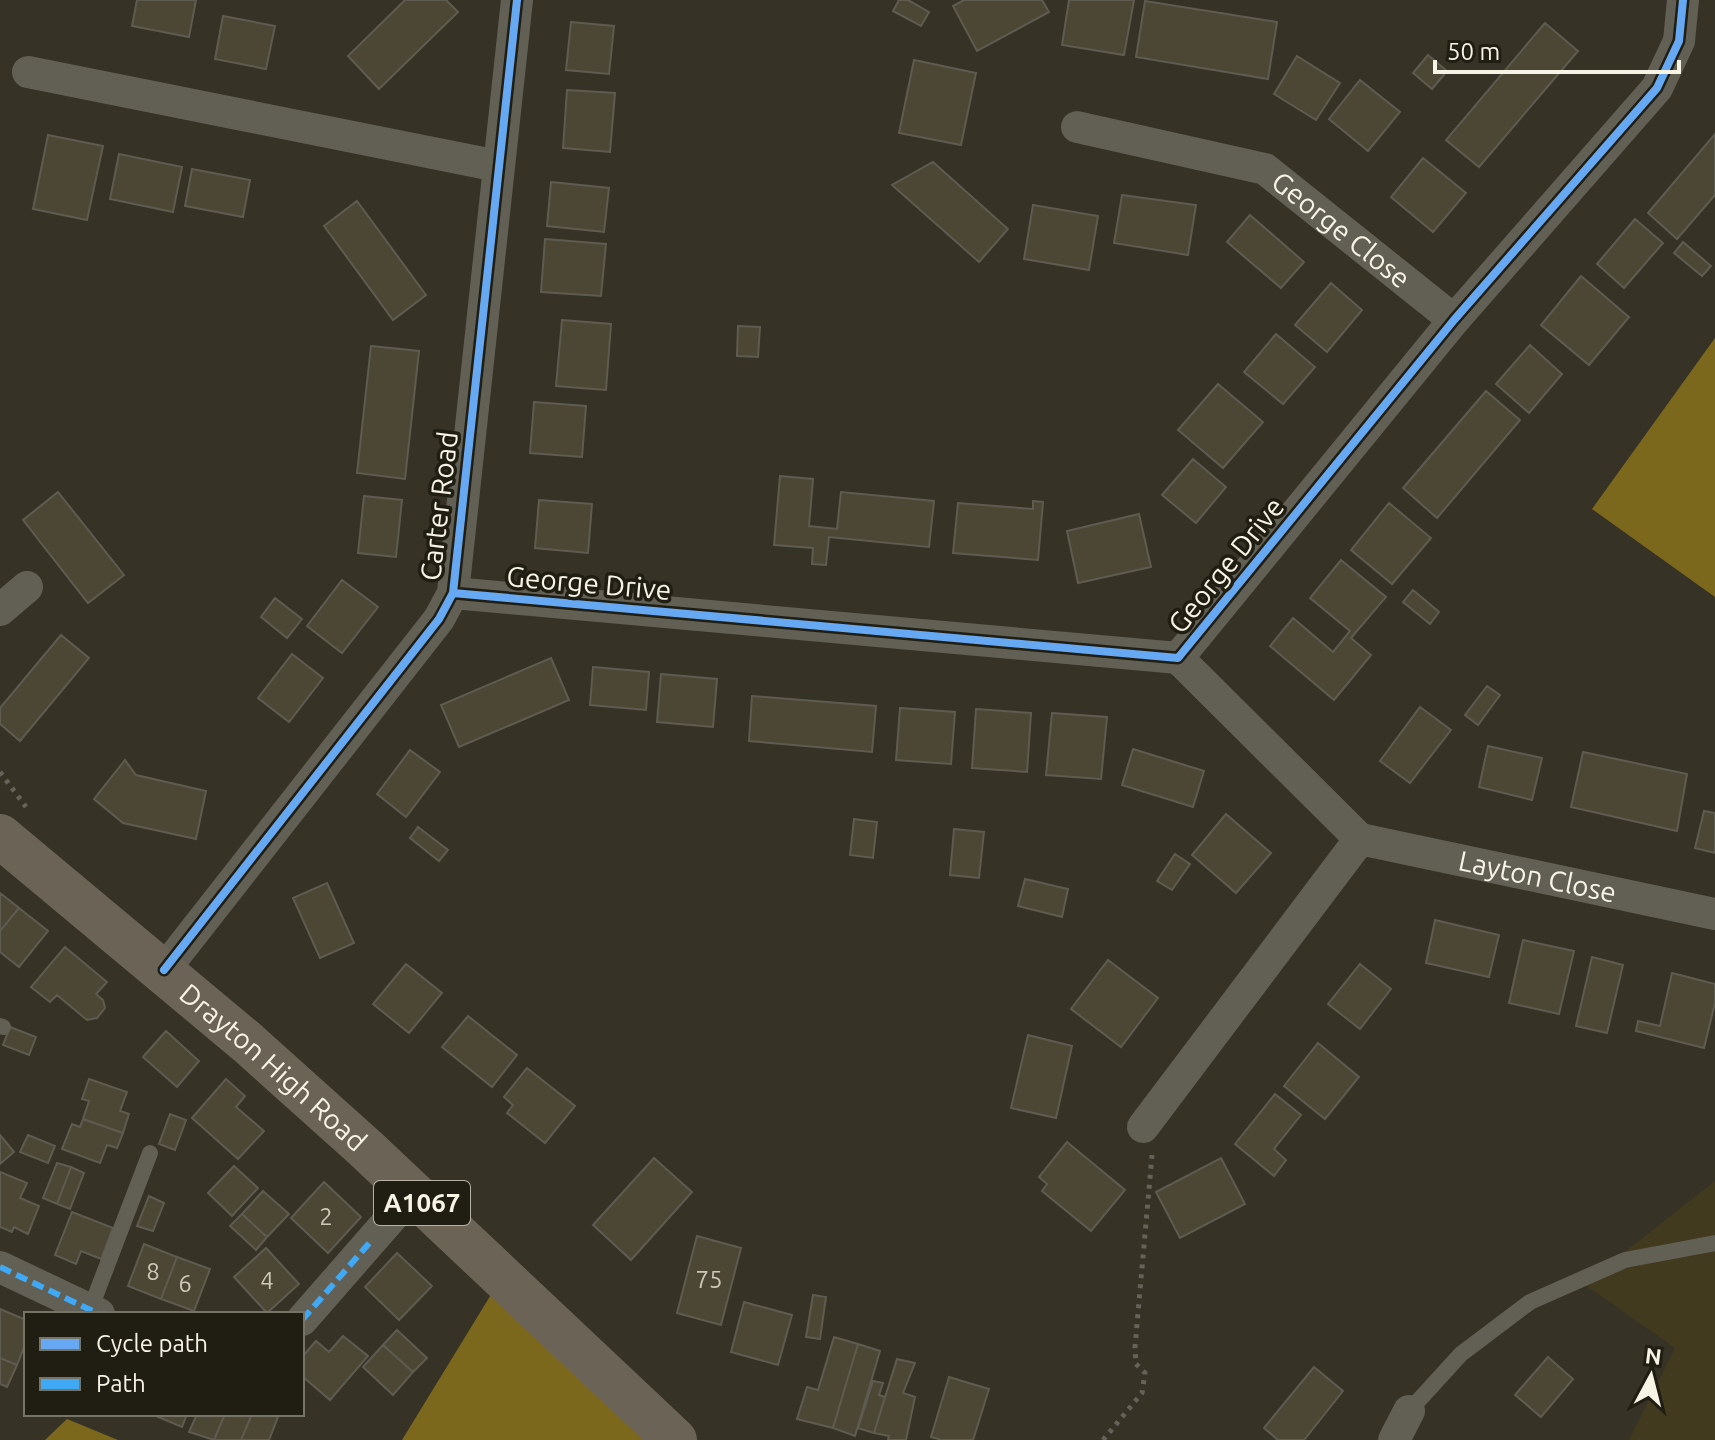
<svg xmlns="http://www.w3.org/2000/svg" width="1715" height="1440" font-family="Ubuntu,sans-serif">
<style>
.built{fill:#423a1e}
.forest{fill:#7c681c}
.building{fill:#4c4734;stroke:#5e5b50;stroke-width:2}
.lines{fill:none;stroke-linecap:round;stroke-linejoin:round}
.path{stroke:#646259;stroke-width:5;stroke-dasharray:4 6;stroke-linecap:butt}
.service{stroke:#625f55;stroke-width:16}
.minor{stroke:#625f55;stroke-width:32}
.primary{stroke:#6c6357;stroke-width:44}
.quiet{stroke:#3fa9f5;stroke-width:6;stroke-dasharray:12 6;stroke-linecap:butt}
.cycleway-casing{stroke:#201d13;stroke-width:13}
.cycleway{stroke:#66a8f1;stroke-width:8}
.labels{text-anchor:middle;stroke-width:7;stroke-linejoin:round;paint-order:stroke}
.number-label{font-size:24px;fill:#ccc8b9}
.shield{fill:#201d13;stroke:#b6b3a6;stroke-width:2}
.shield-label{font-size:26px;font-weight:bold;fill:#f7f3e5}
.street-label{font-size:28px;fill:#f7f3e5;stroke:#201d13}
</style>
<rect width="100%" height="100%" fill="#363225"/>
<!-- built -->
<path class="built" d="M1715,1181V1440H1629L1675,1348L1584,1284Z"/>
<!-- forest -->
<path class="forest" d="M1715,338V597L1592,509Z
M492,1293L658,1440H402Z
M67,1419L118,1440H45Z"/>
<!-- building -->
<path class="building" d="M137,0H196L189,37L132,26Z
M405,0H446L458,12L379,89L348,56Z
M899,0H908L929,12L921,26L893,11Z
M964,0H1042L1049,12L977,51L953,6Z
M1069,0H1134L1124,55L1062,45Z
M1145,1L1277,22L1268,79L1136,57Z
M223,16L275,26L266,69L215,59Z
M571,22L614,26L609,74L566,70Z
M1545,23L1578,51L1479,167L1446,140Z
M1428,55L1447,71L1432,89L1413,73Z
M1297,56L1340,83L1316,120L1274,94Z
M914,60L976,73L961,145L899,133Z
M1360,80L1400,112L1368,151L1329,119Z
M567,90L615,93L610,152L563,148Z
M1715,134V195L1677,239L1648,213Z
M48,135L103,146L87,220L33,209Z
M119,154L182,167L173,212L110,199Z
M1423,158L1466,193L1433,232L1391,197Z
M933,162L1008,229L979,262L892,185Z
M192,169L250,180L243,217L185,206Z
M551,182L609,188L604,232L547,226Z
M1122,195L1196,205L1188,255L1114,243Z
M357,201L426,295L393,320L324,226Z
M1033,205L1098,216L1089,270L1024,259Z
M1250,215L1304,262L1281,288L1227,242Z
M1635,219L1663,243L1624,288L1597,264Z
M545,239L606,244L601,296L541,292Z
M1683,242L1711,266L1702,276L1674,253Z
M1581,276L1629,317L1589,365L1541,325Z
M1331,283L1362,310L1327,352L1295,325Z
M562,320L611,324L606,390L556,386Z
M738,326L760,327L758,357L737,356Z
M1276,334L1315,367L1283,404L1244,372Z
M1530,345L1562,374L1529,413L1496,384Z
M371,346L419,351L405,479L357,473Z
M1218,384L1263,422L1223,468L1178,430Z
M1486,391L1520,420L1437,518L1403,488Z
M534,402L586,406L582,457L530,453Z
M1193,459L1226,487L1196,523L1162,495Z
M780,476L813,479L809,526L837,529L841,492L934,501L929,547L829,537L826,565L812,564L813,548L774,545Z
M58,492L124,575L88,603L23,520Z
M364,496L402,500L396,557L358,553Z
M539,500L592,504L588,553L535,548Z
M1033,501L1043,502L1038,560L953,553L958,503L1033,509Z
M1389,503L1431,538L1392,584L1351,550Z
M1139,514L1151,567L1078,583L1067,531Z
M1341,560L1386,597L1351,638L1371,655L1334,700L1270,646L1293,618L1333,652L1350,631L1310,598Z
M342,580L378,607L342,653L307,626Z
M1413,590L1439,612L1430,624L1403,602Z
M275,598L302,619L287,638L261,617Z
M61,635L89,658L20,741L0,724V708Z
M292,654L323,678L289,722L258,698Z
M551,658L569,700L459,747L441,705Z
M593,667L649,672L646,710L590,705Z
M661,674L717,679L713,727L657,722Z
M1487,686L1500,695L1478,725L1465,715Z
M752,696L876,706L872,752L749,741Z
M1420,707L1451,730L1410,783L1380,761Z
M900,708L955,712L951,764L896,760Z
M976,709L1031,713L1027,772L972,768Z
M1052,713L1107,717L1101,779L1046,775Z
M1488,746L1542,758L1532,800L1479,787Z
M1133,749L1204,771L1193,807L1122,785Z
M410,750L440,772L406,817L377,794Z
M1583,752L1687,774L1677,831L1571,807Z
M125,760L136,775L206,791L196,839L123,823L94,799Z
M1704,811L1715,813V853L1695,848Z
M1226,814L1271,853L1236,893L1192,855Z
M854,819L877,822L873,858L850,855Z
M418,827L448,850L439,861L410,838Z
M954,829L984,832L979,878L950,875Z
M1175,854L1190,864L1172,890L1157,881Z
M1025,879L1068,889L1062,917L1018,906Z
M327,883L354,943L320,958L293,898Z
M0,893L19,908L0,931Z
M19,908L48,931L19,967L0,952V931Z
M1435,920L1499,935L1489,977L1426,963Z
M1523,940L1574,951L1559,1014L1509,1003Z
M65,947L107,982L96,994L103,1000L105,1008L97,1018L87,1020L57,995L50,1002L31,987Z
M1592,957L1623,965L1607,1033L1576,1026Z
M1108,960L1158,998L1121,1047L1071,1009Z
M406,964L442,993L409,1033L373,1004Z
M1360,964L1391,989L1360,1029L1328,1004Z
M1672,973L1715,984V1003L1704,1048L1636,1031L1638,1021L1660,1026Z
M468,1016L517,1055L492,1087L442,1047Z
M10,1027L36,1037L29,1055L3,1045Z
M166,1031L199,1061L177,1087L143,1057Z
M1028,1035L1072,1046L1056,1118L1011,1108Z
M1318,1043L1359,1077L1325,1119L1284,1086Z
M527,1068L575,1106L545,1143L507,1113L513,1105L504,1097Z
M89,1079L127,1092L120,1111L129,1114L123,1133L83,1119L89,1101L82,1099Z
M226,1079L245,1096L236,1107L264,1131L238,1159L192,1118Z
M1275,1094L1301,1115L1274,1149L1286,1160L1274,1176L1235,1144Z
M170,1114L186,1120L175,1150L159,1144Z
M83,1119L123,1133L117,1148L107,1145L100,1163L62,1149L72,1124L80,1127Z
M0,1135L14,1152L0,1164Z
M28,1135L55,1146L48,1163L20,1152Z
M1067,1142L1125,1190L1091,1231L1042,1191L1047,1184L1039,1177Z
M654,1158L692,1192L631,1260L593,1225Z
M1221,1158L1245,1204L1180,1238L1156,1192Z
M57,1163L71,1167L57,1204L43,1198Z
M234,1166L258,1188L232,1216L208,1193Z
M71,1167L84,1173L70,1209L57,1204Z
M0,1172L27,1183L20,1198L39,1206L28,1234L14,1227L12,1232L0,1227Z
M324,1182L361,1217L328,1253L291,1218Z
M263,1191L289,1214L267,1237L242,1214Z
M149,1196L164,1203L153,1231L137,1226Z
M72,1212L113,1228L101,1259L81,1251L76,1264L55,1255Z
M242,1214L267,1237L256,1250L230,1226Z
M697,1236L741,1248L721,1325L677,1313Z
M144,1244L177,1257L161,1299L128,1286Z
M266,1248L299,1284L267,1313L234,1277Z
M397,1253L432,1286L399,1320L365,1287Z
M177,1257L210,1269L194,1311L161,1299Z
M813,1295L826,1297L820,1339L806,1337Z
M744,1302L792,1315L778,1365L731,1352Z
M0,1309L26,1320V1342L17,1365L0,1358Z
M397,1330L427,1358L413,1372L383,1345Z
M343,1336L368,1356L330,1400L302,1376V1357L316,1341L329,1352Z
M834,1337L858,1344L833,1428L797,1419L807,1387L818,1390Z
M858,1344L880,1351L855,1436L833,1428Z
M383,1345L413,1372L393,1395L363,1367Z
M1548,1357L1573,1379L1541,1417L1515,1395Z
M0,1358L17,1365L7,1387L0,1384Z
M897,1359L915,1363L903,1393L915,1397L906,1440H888L889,1436L874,1433Z
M1314,1367L1343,1391L1304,1440H1278L1264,1428Z
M949,1377L989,1389L973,1440H942L931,1437Z
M873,1381L883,1383L879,1395L885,1397L874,1433L858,1428Z
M159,1414H187L182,1427L158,1417Z
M197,1414H225L214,1440L189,1432Z
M225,1414H252L241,1440H214Z
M252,1414H271L278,1417L269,1440H241Z"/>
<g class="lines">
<!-- path -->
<path class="path" d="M0,772L26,807
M1103,1440L1142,1393L1145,1373L1136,1364L1135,1347L1152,1155"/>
<!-- service -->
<path class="service" d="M0,1026L3,1027
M90,1310L150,1153
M1409,1411L1461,1354L1530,1302L1625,1260L1715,1243"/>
<!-- minor -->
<g class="minor">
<path d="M28,72L498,166"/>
<path id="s1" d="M1077,127L1265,169L1454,320"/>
<path d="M453,593L1178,658L1454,320L1657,88L1679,41L1683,0"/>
<path d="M0,610L27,587"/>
<path d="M1178,658L1360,839"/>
<path d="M164,970L439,619L453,593L517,0"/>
<path id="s2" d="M1143,1127L1360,839L1715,914"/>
<path d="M0,1267L99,1314"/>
<path d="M302,1320L412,1194"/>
<path d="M1394,1440L1409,1411"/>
</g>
<!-- primary -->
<path class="primary" id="s3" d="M0,836L248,1043L365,1148L675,1440"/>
<!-- quiet -->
<path class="quiet" d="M0,1267L99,1314
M302,1320L372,1240"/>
<defs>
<path id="cycleway" d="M453,593L1178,658L1454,320L1657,88L1679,41L1683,0
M164,970L439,619L453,593L517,0"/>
</defs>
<!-- cycleway casing -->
<use href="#cycleway" class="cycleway-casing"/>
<!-- cycleway -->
<use href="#cycleway" class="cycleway"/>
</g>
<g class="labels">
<!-- number labels -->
<g class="number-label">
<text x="326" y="1225">2</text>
<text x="153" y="1280">8</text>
<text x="709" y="1288">75</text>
<text x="267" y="1289">4</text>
<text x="185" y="1292">6</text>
</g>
<!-- shield labels -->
<rect class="shield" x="374" y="1181" width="96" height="44" rx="6"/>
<g class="shield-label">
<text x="422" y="1212">A1067</text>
</g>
<!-- street labels -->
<g class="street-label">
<text dy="10" stroke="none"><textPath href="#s1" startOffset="290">George Close</textPath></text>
<text transform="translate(439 506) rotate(-83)" y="10">Carter Road</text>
<text transform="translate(1226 565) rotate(-51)" y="10">George Drive</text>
<text transform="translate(589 583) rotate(5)" y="10">George Drive</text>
<text dy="10" stroke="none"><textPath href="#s2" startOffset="542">Layton Close</textPath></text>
<text dy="10" stroke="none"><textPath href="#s3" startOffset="358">Drayton High Road</textPath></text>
</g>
</g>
<!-- legend -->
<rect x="24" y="1312" width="280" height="104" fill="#201d13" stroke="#767367" stroke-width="2"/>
<rect x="40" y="1338" width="40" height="12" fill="#66a8f1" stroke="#767367" stroke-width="2"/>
<text x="96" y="1352" font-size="24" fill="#f7f3e5">Cycle path</text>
<rect x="40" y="1378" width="40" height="12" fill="#3fa9f5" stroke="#767367" stroke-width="2"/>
<text x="96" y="1392" font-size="24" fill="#f7f3e5">Path</text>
<!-- north arrow -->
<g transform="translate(1651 1376) rotate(7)" stroke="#201d13" stroke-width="6" paint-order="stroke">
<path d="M0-6L14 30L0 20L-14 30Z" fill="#f7f3e5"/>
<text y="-12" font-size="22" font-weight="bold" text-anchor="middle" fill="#f7f3e5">N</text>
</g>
<!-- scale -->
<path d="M1435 60v12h244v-12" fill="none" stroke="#f7f3e5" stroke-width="4"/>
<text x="1447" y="60" font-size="24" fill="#f7f3e5" stroke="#201d13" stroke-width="6" paint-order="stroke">50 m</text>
</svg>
